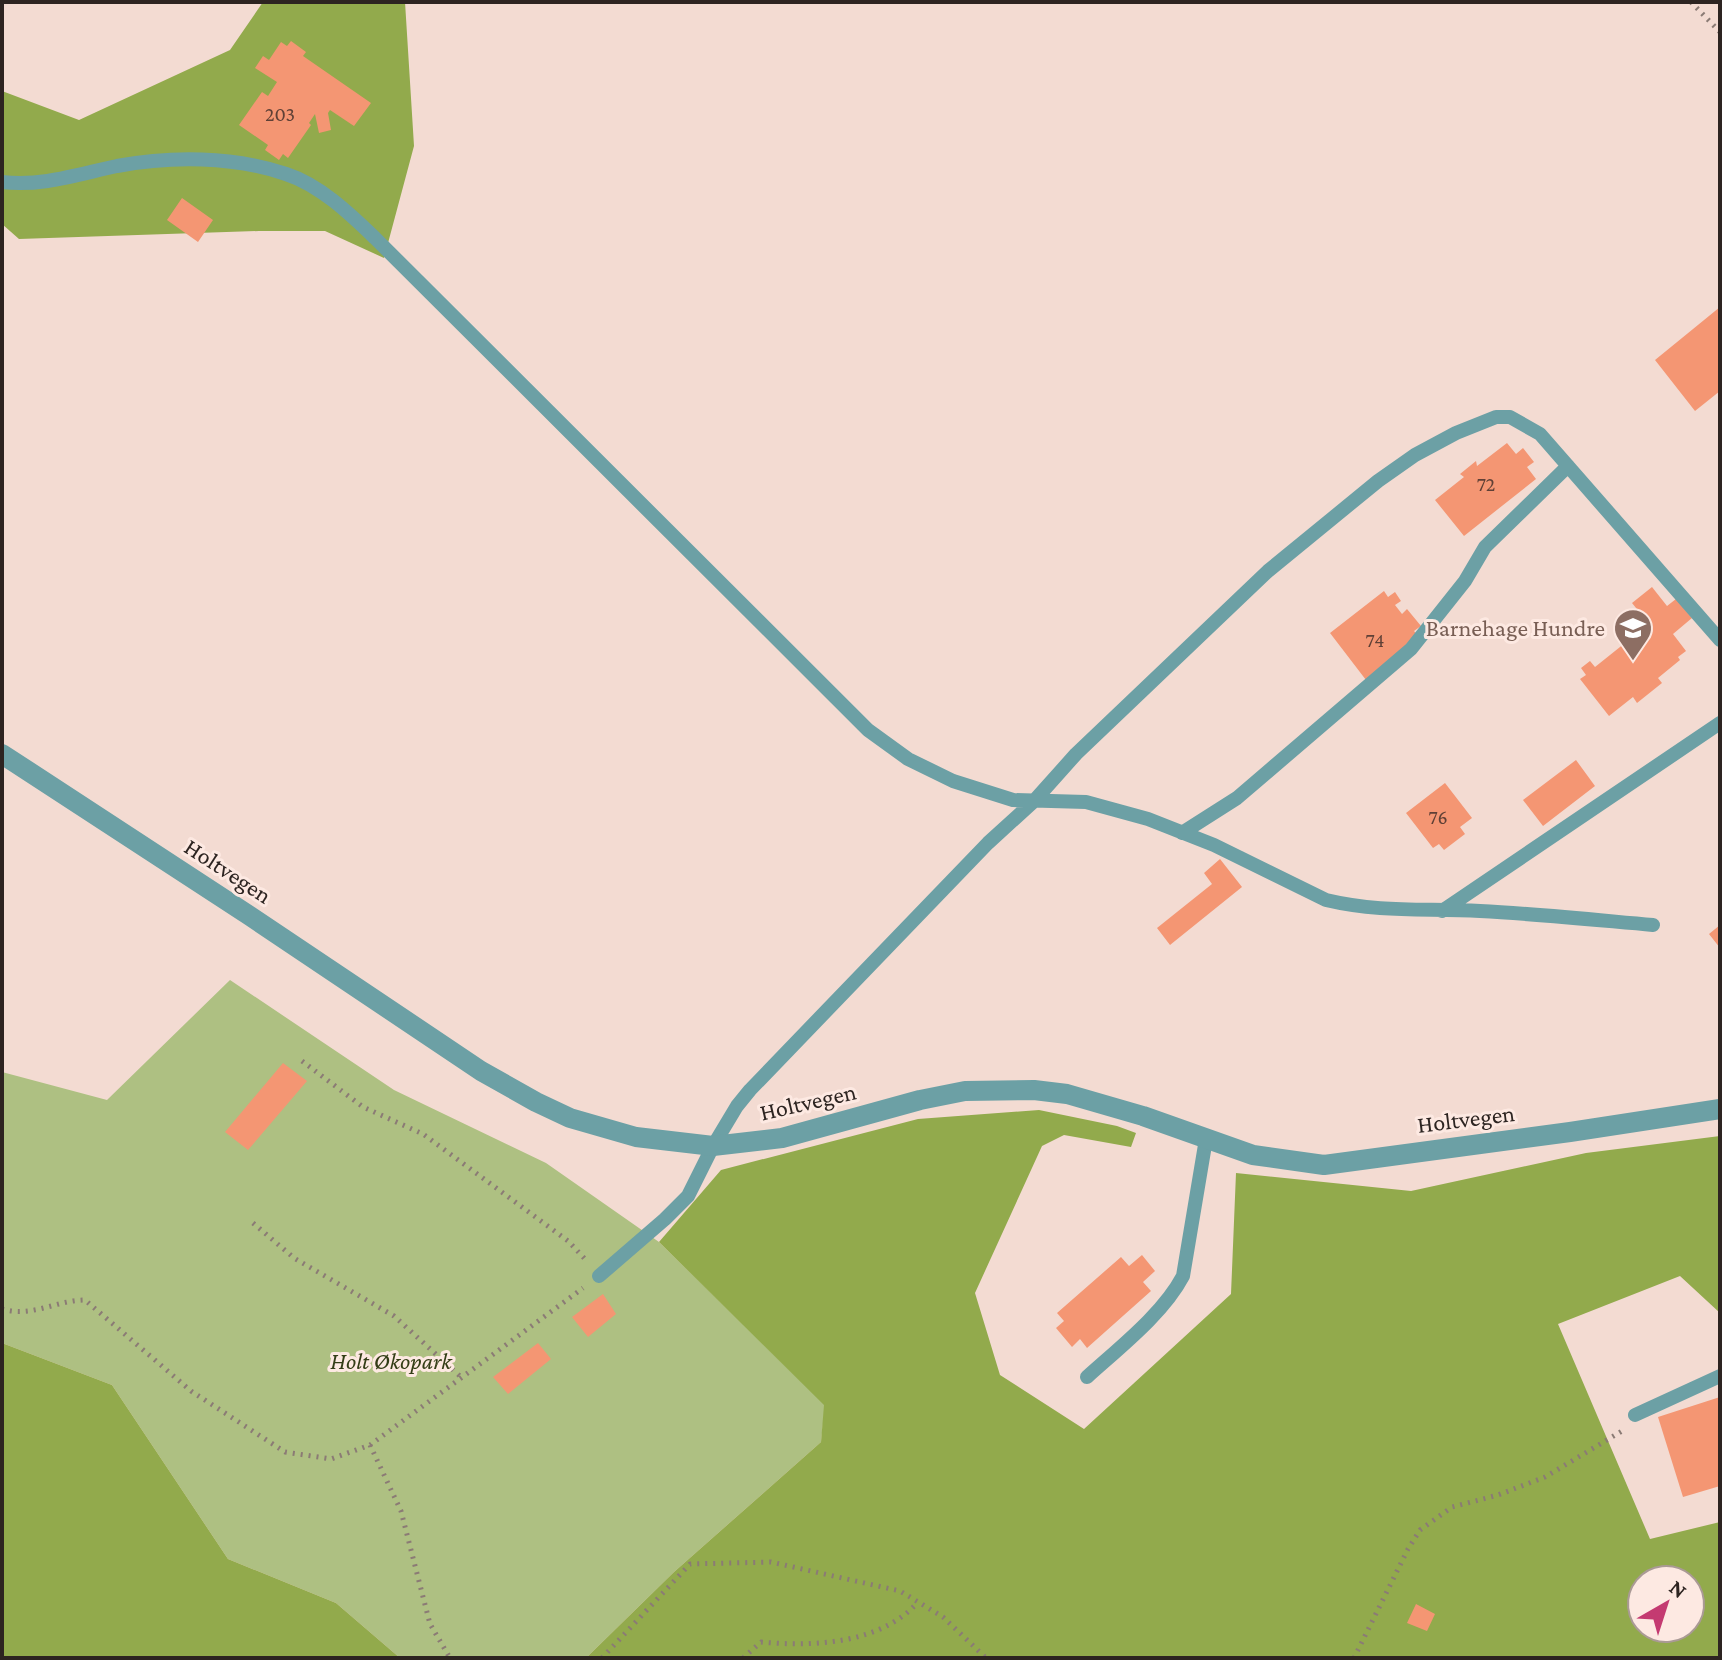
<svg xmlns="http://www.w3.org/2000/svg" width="1722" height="1660" font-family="'Crimson Pro',serif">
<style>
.green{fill:#aec082}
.forest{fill:#92aa4c;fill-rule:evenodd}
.building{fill:#f49673}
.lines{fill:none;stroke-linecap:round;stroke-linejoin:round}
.path{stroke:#8b7b75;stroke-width:5;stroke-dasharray:2 6;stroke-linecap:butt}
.service{stroke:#6ca0a5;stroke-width:14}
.minor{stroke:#6ca0a5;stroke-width:20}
.labels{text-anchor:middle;stroke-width:6;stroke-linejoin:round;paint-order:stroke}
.number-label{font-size:20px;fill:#5f4036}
.education-label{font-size:24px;fill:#785e54;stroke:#fde9e2;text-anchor:end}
.street-label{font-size:24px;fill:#2d2421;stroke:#fde9e2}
.park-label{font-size:24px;font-style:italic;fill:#333d16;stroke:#fde9e2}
</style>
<rect width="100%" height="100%" fill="#f3dbd2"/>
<!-- green -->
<path class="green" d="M230,980L394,1090L546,1163L659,1242L825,1405L821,1442L674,1572L586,1658H400L336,1603L228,1559L112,1385L2,1343V1072L107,1100Z"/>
<!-- forest -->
<path class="forest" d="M263,2H405L414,146L384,258L325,231H259L19,239L2,224V91L79,120L230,50Z
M1039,1110L1117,1126L1136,1133L1131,1147L1064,1135L1042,1146L975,1293L1000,1375L1084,1429L1231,1294L1236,1173L1411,1191L1586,1153L1720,1136V1313L1680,1276L1558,1324L1650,1539L1720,1522V1658H586L674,1572L821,1442L824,1405L659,1242L721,1170L918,1119ZM1642,1580H1690V1628H1642Z
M2,1343L112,1385L228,1559L336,1603L400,1658H2Z"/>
<!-- building -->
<path class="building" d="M291,41L306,52L303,56L371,103L354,126L330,110L328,113L331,130L319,133L315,114L309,123L311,125L288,158L283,154L279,160L265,150L268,145L239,125L262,92L268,96L277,82L255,68L263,56L269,60L281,42L287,46Z
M182,198L213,220L198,242L167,220Z
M1720,307V391L1695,411L1655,360Z
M1507,443L1516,454L1523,448L1534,462L1527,467L1536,479L1464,536L1435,500L1464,477L1460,474L1476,461L1477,466Z
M1652,587L1667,606L1676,599L1692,618L1673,634L1686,651L1678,657L1680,660L1658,678L1662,683L1637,703L1633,697L1609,716L1580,679L1586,675L1581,668L1590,661L1595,667L1635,635L1629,629L1638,622L1644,628L1649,624L1632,603Z
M1384,591L1388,597L1395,592L1401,601L1395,605L1402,614L1407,609L1421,626L1414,631L1420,638L1366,680L1330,633Z
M1576,760L1595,786L1543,826L1523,800Z
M1445,783L1472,818L1460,827L1465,834L1444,850L1439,844L1433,848L1406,813Z
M1220,859L1242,887L1170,945L1157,928L1212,884L1204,873Z
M1720,925V948L1709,934Z
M283,1063L307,1081L248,1150L225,1132Z
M1142,1255L1155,1271L1143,1282L1151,1291L1087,1348L1080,1339L1072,1347L1056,1328L1064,1321L1057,1313L1121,1257L1129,1266Z
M603,1294L616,1314L588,1337L572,1317Z
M538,1343L551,1359L508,1394L493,1377Z
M1720,1397V1486L1683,1497L1658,1417Z
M1416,1604L1435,1614L1427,1631L1407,1623Z"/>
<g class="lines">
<!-- path -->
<path class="path" d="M1691,2L1720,32
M302,1061L363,1107L423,1134L568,1241L585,1259
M253,1223L294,1258L394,1316L461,1377
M2,1309C31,1318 57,1300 85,1300L191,1391L285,1452L331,1459L370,1445L583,1288
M370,1445L401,1511L430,1624L450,1658
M602,1658L690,1564L771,1562L900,1591L943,1617L986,1658
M743,1658L761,1642C813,1647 881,1644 918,1602
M1354,1658L1408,1549L1420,1530L1452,1507L1498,1495L1545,1477L1622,1431"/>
<!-- service -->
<path class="service" d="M2,182C41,187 79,174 117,166C171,156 233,156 286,174C320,185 350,214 375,238L868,730L908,759L953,781L1013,800L1086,802L1148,819L1214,845L1326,900C1381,913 1425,908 1480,911C1538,914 1596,920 1653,925
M1182,833L1237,798L1411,649L1465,581L1485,547L1568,466
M1442,911L1720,723
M599,1276L665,1219L688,1196L713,1146L737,1106L750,1090L988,843L1034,801L1076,754L1268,571L1378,481L1415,455L1456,433L1496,417H1510L1540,434L1720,640
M1087,1377C1119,1348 1163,1314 1183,1276L1206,1139
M1635,1415L1720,1376"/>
<!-- minor -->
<path class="minor" d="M2,754L250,916L481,1071L536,1102L570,1118L636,1137L713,1146L782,1138L920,1100L965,1091L1034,1090L1067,1094L1143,1116L1253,1155L1324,1165L1570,1132L1720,1109"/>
</g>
<!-- icons -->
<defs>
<symbol id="school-pin" viewBox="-11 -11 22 30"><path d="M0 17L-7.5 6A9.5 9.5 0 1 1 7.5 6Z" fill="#8d6e63" stroke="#fde9e2"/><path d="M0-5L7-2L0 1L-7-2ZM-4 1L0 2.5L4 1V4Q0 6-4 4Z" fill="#fff"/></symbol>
</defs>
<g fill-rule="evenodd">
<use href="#school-pin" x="1611" y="606" width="44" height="60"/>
</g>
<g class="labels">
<!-- number labels -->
<g class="number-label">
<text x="280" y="121">203</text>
<text x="1486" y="491">72</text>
<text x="1375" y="647">74</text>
<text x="1438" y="824">76</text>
</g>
<!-- education labels -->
<g class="education-label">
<text x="1605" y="636">Barnehage Hundre</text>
</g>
<!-- street labels -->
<g class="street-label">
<text transform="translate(228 871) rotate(33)" y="8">Holtvegen</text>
<text transform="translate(808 1102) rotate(-13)" y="8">Holtvegen</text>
<text transform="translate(1466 1119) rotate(-7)" y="8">Holtvegen</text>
</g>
<!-- park labels -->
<g class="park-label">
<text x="391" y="1369">Holt Økopark</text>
</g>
</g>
<!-- border -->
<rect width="1722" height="1660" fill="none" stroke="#2d2421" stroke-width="8"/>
<!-- north arrow -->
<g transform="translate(1666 1604) rotate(39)"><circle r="38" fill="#fde9e2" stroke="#aa9a95" stroke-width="2"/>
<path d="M0-6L14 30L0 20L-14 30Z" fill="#c43a71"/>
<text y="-12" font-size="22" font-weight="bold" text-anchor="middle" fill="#2d2421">N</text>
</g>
</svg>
